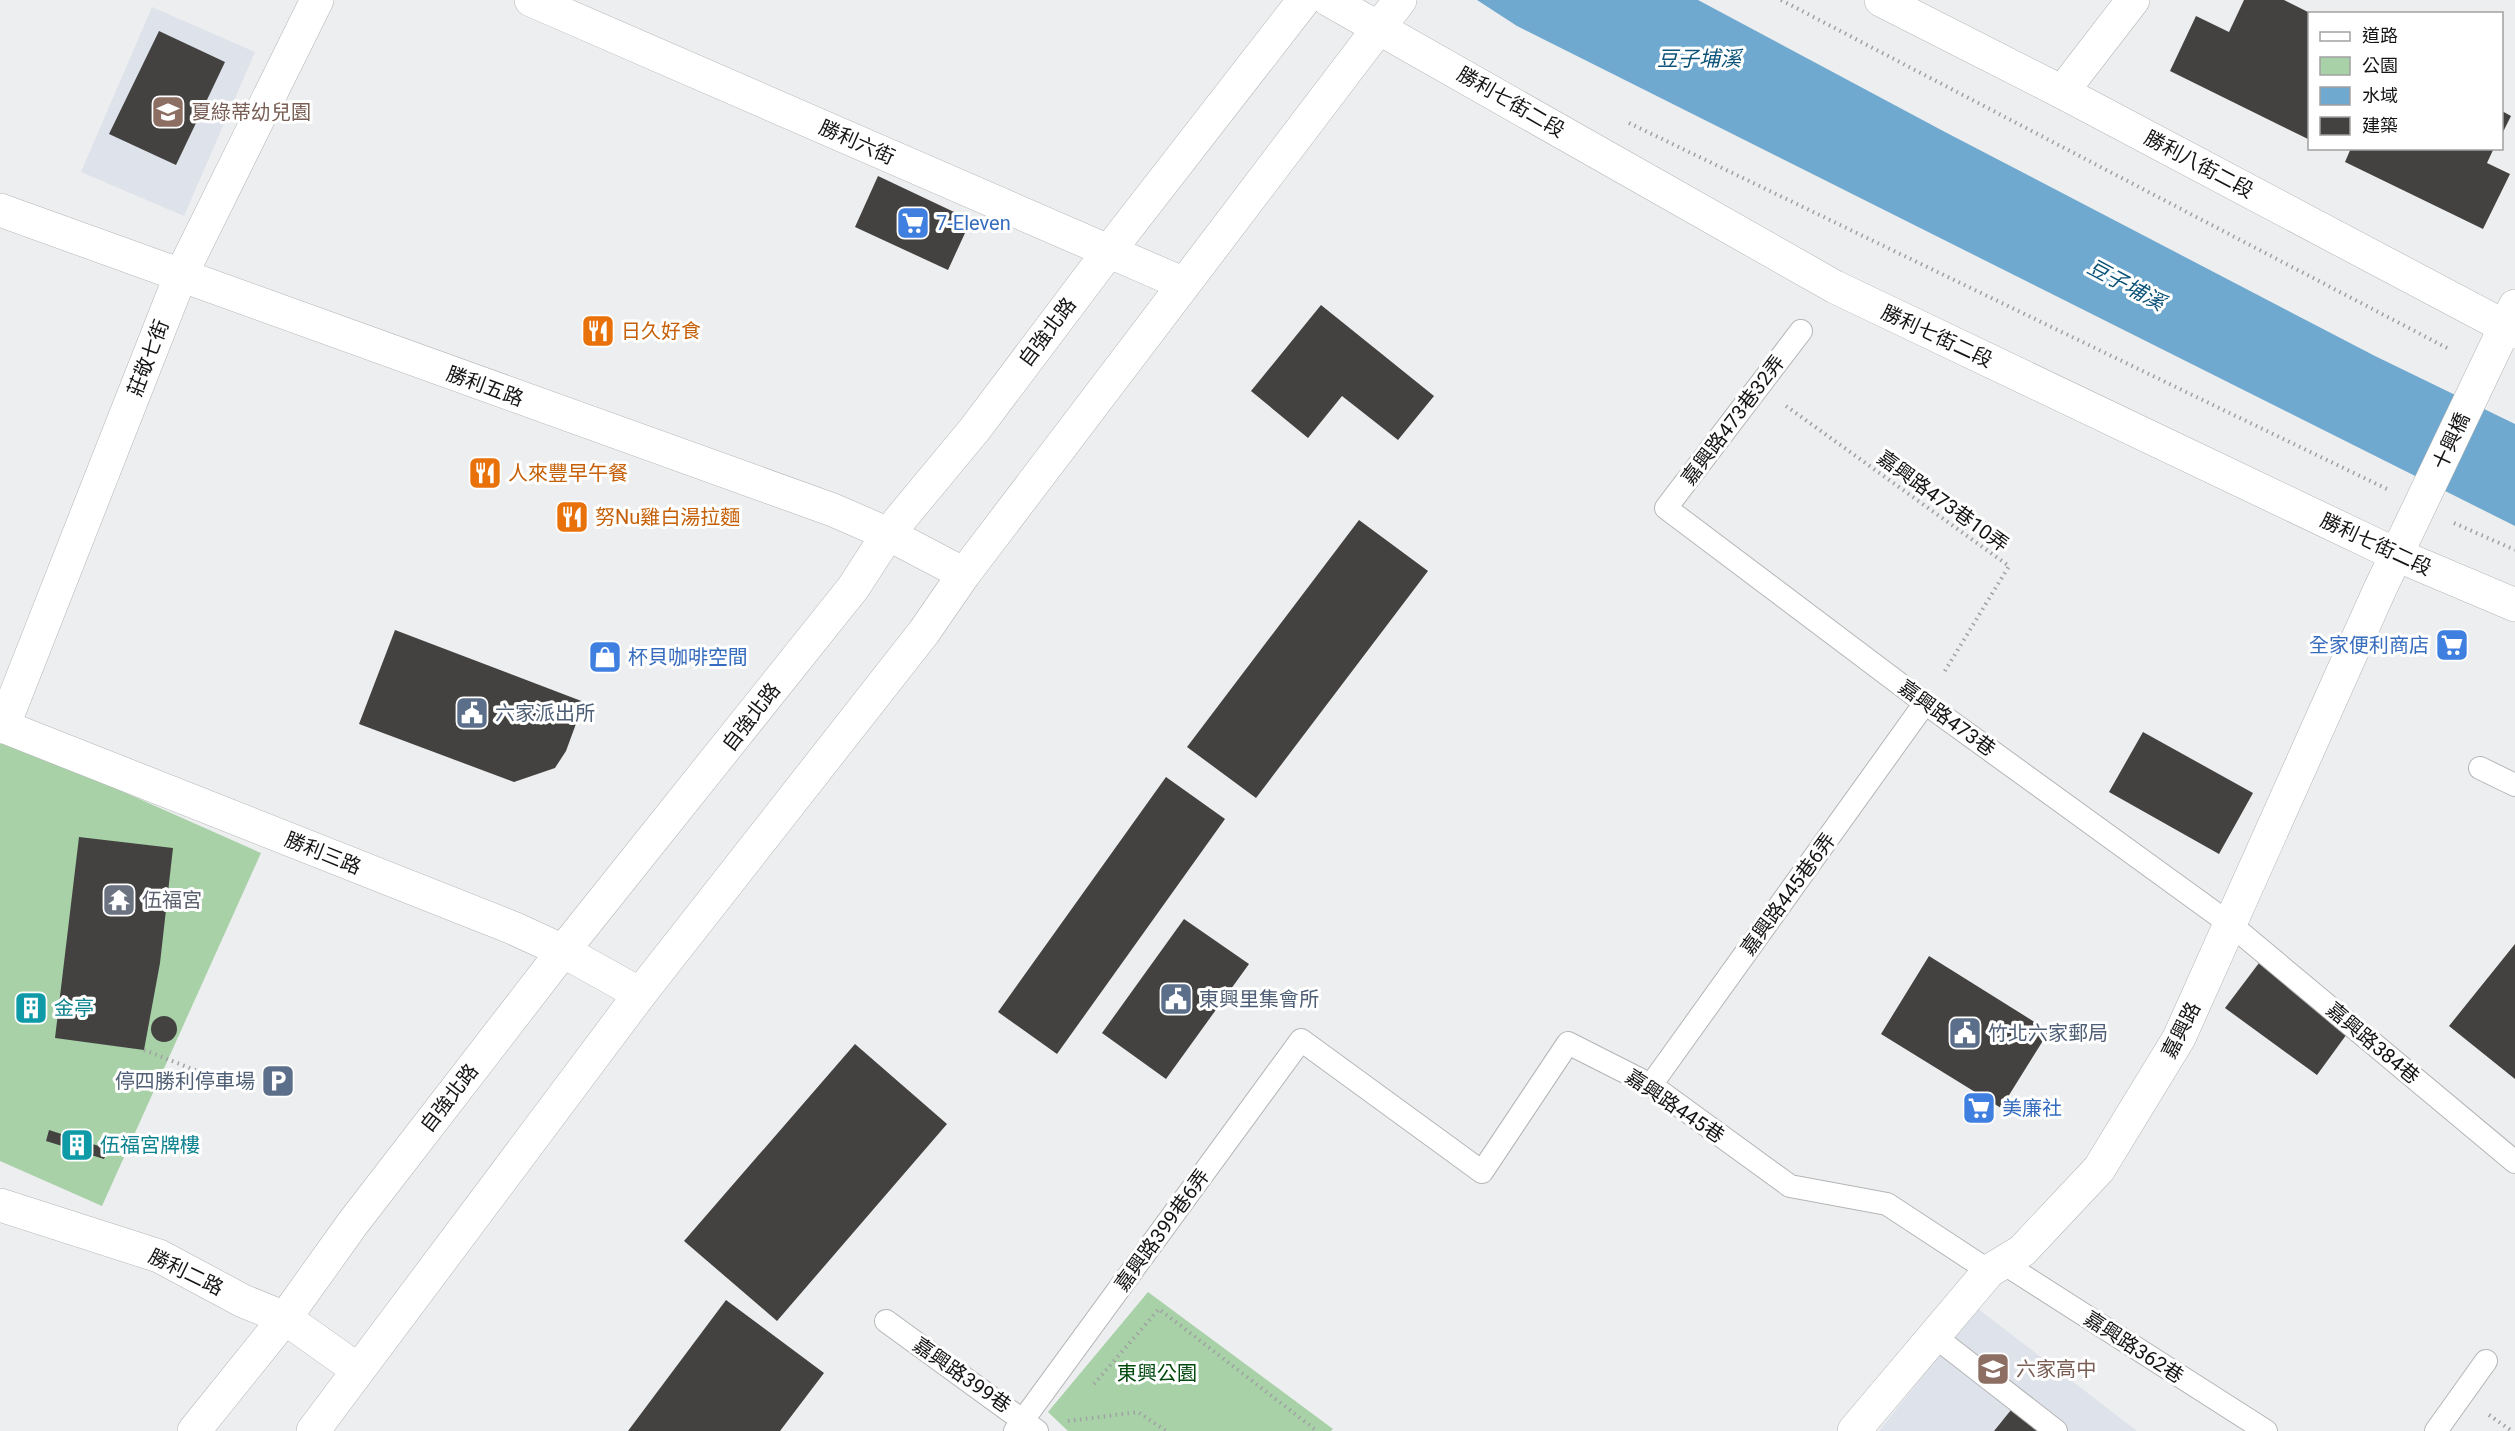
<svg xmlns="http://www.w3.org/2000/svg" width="2515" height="1431" font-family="Roboto,'Noto Sans TC',sans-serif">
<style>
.built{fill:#dee2ea}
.green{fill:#a8d1a8}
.water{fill:#70a9cf}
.building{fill:#434241}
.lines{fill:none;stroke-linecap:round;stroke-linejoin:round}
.service-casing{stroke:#b4b5b6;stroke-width:24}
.minor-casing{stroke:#b4b5b6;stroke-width:34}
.tertiary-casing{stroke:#b4b5b6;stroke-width:34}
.secondary-casing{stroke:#b4b5b6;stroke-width:34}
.path{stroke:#a0a1a2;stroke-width:4;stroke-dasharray:1.5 4.5;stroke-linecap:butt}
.service{stroke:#fff;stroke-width:22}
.minor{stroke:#fff;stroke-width:33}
.tertiary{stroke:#fff;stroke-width:33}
.secondary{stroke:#fff;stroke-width:33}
.labels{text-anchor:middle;stroke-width:6;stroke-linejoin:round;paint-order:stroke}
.street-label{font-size:20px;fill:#141414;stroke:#fff}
.education-label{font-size:20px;fill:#785e54;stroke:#fff;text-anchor:start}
.shop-label{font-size:20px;fill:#366cbe;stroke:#fff;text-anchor:start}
.food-label{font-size:20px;fill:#c56008;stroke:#fff;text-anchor:start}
.service-label{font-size:20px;fill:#4e5e75;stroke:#fff;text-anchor:start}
.worship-label{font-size:20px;fill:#5b616d;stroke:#fff;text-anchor:start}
.culture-label{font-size:20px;fill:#0d838f;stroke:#fff;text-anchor:start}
.park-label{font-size:20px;fill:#01490c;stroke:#fff}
.water-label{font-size:21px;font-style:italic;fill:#0c5479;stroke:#fff}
</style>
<rect width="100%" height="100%" fill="#edeeef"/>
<!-- built -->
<path class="built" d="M152,7L255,52L184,216L81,172Z
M1977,1308L2137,1431H1879Z"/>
<!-- green -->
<path class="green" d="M0,737L261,853L102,1206L0,1161Z
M1148,1292L1333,1429L1331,1431H1068L1048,1412Z"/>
<!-- water -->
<path class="water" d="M1477,0H1698L1945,132L2375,356L2515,424V526L1517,26Z"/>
<!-- building -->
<path class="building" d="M2244,0H2284L2310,13L2308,139L2170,71L2196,16L2229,32Z
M159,31L225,62L176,165L109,134Z
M2502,111L2511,116L2502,134Z
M2351,148H2494L2487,163L2510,174L2483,229L2345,162Z
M878,176L971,220L948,270L855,227Z
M1321,305L1434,396L1398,440L1342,396L1308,438L1251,391Z
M1359,520L1428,571L1256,798L1187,747Z
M395,630L584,702L566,751L555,768L514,782L359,724Z
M2143,732L2253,793L2219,854L2109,792Z
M1166,777L1225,819L1057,1054L998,1012Z
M79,837L173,848L160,963L144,1050L55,1038Z
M1184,919L1249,964L1166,1079L1102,1033Z
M2515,944V1079L2449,1026Z
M1929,956L2049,1031L2001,1108L1881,1034Z
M2262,959L2352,1027L2317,1075L2225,1008Z
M18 1007a13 13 0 1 1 26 0a13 13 0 1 1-26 0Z
M151 1029a13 13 0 1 1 26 0a13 13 0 1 1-26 0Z
M855,1044L947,1124L777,1321L684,1241Z
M49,1130L108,1149L104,1159L46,1141Z
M726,1300L824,1373L780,1431H628Z
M2011,1410L2037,1431H1994Z"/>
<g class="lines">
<defs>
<path id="service" d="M1801,331L1666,508L1925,703L2230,924L2515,1162
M2480,768L2515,785
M1651,1085L1925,703
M2003,1263L2266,1431
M886,1321L1037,1431
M1933,1335L2056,1431
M1015,1431L1301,1040L1482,1172L1568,1043L1651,1085L1790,1186L1887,1204L1989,1271
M2436,1431L2486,1361"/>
<path id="minor" d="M531,0L1184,284
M2062,92L2133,0
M0,210L833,510L888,534L964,574
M0,725L513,928L563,951L640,994
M3,727L180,277L317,0
M0,1205L159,1256L243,1301L285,1318L358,1370
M1854,1431L1989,1271L2022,1251L2099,1169L2179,1038L2380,589L2515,306"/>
<path id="tertiary" d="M1329,0L1835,287L2397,555L2515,605
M1881,0L2062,92L2515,332"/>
<path id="secondary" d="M194,1431L285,1318L353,1223L563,951L853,588L888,534L975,429L1109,251L1304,0
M313,1431L640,994L924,632L964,574L1400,0"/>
</defs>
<!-- service casing -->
<use href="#service" class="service-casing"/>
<!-- minor casing -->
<use href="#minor" class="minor-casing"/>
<!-- tertiary casing -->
<use href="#tertiary" class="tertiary-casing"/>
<!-- secondary casing -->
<use href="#secondary" class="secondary-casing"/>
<!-- path -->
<path class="path" d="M1781,0L2449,349
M1629,123L2387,489
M1786,406L2009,566L1943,674
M2454,523L2515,550
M144,1050L218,1079
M1094,1384L1159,1309L1317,1431
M2489,1415L2512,1431
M1068,1421L1138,1412L1166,1431"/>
<!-- service -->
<use href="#service" class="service"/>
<!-- minor -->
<use href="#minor" class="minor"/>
<!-- tertiary -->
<use href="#tertiary" class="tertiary"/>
<!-- secondary -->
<use href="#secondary" class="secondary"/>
</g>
<!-- icons -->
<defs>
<symbol id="school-square" viewBox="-11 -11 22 22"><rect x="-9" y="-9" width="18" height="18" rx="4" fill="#8d6e63" stroke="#fff"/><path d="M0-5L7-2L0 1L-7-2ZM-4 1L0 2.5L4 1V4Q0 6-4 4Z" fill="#fff"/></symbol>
<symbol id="supermarket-square" viewBox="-11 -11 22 22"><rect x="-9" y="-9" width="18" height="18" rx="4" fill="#3f7fe0" stroke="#fff"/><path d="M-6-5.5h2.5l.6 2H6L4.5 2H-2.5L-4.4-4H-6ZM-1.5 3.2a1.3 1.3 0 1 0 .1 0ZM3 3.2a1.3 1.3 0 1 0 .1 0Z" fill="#fff"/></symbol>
<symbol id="restaurant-square" viewBox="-11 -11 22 22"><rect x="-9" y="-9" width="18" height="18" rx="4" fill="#e8710a" stroke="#fff"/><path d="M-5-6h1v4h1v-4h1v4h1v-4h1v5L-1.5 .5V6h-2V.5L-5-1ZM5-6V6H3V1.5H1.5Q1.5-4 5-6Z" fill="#fff"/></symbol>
<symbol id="shop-square" viewBox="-11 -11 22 22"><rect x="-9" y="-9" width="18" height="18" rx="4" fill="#3f7fe0" stroke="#fff"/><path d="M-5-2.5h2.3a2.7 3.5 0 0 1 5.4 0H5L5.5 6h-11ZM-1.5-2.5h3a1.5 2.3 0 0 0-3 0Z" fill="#fff"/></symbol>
<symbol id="civic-square" viewBox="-11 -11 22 22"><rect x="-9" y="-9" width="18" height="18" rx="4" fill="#5c6f8a" stroke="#fff"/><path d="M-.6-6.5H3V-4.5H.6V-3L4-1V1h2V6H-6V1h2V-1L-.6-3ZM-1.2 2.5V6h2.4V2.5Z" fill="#fff"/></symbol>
<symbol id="temple-square" viewBox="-11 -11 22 22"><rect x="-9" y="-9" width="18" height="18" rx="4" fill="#6b7280" stroke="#fff"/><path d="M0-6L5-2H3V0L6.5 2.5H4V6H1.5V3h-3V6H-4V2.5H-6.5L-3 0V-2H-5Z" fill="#fff"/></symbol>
<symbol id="building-square" viewBox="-11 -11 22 22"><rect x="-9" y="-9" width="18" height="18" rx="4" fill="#0f9aa8" stroke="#fff"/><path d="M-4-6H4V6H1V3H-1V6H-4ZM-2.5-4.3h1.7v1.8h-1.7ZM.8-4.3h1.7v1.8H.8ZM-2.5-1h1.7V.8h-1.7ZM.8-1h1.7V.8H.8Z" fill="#fff"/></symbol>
<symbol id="parking-square" viewBox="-11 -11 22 22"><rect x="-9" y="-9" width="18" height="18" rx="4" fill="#5c6f8a" stroke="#fff"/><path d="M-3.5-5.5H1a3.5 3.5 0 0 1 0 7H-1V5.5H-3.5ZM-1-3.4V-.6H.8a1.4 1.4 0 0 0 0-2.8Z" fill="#fff"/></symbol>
</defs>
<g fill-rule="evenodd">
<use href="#school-square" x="149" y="93" width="38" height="38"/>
<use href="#supermarket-square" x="894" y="204" width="38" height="38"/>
<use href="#restaurant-square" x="579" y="312" width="38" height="38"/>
<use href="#restaurant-square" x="466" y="454" width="38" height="38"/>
<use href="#restaurant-square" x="553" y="498" width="38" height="38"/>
<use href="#supermarket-square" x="2433" y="626" width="38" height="38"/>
<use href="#shop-square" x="586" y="638" width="38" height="38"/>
<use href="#civic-square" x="453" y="694" width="38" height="38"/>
<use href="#temple-square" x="100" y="881" width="38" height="38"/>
<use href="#civic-square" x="1157" y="980" width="38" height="38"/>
<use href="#building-square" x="12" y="989" width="38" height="38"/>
<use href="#civic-square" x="1946" y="1014" width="38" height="38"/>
<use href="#parking-square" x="259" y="1062" width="38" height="38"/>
<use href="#supermarket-square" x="1960" y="1089" width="38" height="38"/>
<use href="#building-square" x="58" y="1126" width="38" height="38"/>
<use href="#school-square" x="1974" y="1350" width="38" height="38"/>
</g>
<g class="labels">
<!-- street labels -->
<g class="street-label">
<text transform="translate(1511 102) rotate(30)" y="7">勝利七街二段</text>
<text transform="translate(857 142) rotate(24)" y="7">勝利六街</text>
<text transform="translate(2199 164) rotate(28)" y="7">勝利八街二段</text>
<text transform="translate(1047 332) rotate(-53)" y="7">自強北路</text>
<text transform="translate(1937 336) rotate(25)" y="7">勝利七街二段</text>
<text transform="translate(148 358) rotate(-69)" y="7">莊敬七街</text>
<text transform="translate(485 386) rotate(20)" y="7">勝利五路</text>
<text transform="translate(1733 420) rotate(-53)" y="7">嘉興路473巷32弄</text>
<text transform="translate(2451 441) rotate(-65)" y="7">十興橋</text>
<text transform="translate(1943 501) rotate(36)" y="7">嘉興路473巷10弄</text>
<text transform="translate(2376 544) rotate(25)" y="7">勝利七街二段</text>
<text transform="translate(751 717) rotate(-52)" y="7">自強北路</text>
<text transform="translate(1947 718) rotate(36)" y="7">嘉興路473巷</text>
<text transform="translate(323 853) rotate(22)" y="7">勝利三路</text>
<text transform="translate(1788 894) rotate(-54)" y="7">嘉興路445巷6弄</text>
<text transform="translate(2181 1030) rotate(-63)" y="7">嘉興路</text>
<text transform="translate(2373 1043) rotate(40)" y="7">嘉興路384巷</text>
<text transform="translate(449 1098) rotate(-52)" y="7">自強北路</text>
<text transform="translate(1675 1106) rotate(34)" y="7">嘉興路445巷</text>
<text transform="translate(1162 1230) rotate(-54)" y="7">嘉興路399巷6弄</text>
<text transform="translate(186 1272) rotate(26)" y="7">勝利二路</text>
<text transform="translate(2134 1347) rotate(33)" y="7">嘉興路362巷</text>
<text transform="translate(962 1375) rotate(35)" y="7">嘉興路399巷</text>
</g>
<!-- education labels -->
<g class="education-label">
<text x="191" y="119">夏綠蒂幼兒園</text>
<text x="2016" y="1376">六家高中</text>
</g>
<!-- shop labels -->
<g class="shop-label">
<text x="936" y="230">7-Eleven</text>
<text x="2429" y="652" text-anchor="end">全家便利商店</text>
<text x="628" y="664">杯貝咖啡空間</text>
<text x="2002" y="1115">美廉社</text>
</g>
<!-- food labels -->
<g class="food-label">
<text x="621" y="338">日久好食</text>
<text x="508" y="480">人來豐早午餐</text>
<text x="595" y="524">努Nu雞白湯拉麵</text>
</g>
<!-- service labels -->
<g class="service-label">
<text x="495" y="720">六家派出所</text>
<text x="1199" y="1006">東興里集會所</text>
<text x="1988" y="1040">竹北六家郵局</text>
<text x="255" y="1088" text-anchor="end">停四勝利停車場</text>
</g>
<!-- worship labels -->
<g class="worship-label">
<text x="142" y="907">伍福宮</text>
</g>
<!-- culture labels -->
<g class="culture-label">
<text x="54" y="1015">金亭</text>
<text x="100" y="1152">伍福宮牌樓</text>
</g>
<!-- park labels -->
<g class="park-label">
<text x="1157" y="1380">東興公園</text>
</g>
<!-- water labels -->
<g class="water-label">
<text x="1699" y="66">豆子埔溪</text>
<text transform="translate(2126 285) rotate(28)" y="7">豆子埔溪</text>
</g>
</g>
<!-- legend -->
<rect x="2308" y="12" width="195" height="138" fill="#ffffff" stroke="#a1a1a1" stroke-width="1.5"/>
<rect x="2320" y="32" width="30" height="9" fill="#ffffff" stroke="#a1a1a1" stroke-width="1.5"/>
<text x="2362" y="42" font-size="18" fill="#141414">道路</text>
<rect x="2320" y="57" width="30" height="18" fill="#a8d1a8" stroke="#a1a1a1" stroke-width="1.5"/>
<text x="2362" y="72" font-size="18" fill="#141414">公園</text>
<rect x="2320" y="87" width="30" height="18" fill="#70a9cf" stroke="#a1a1a1" stroke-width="1.5"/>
<text x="2362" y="102" font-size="18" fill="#141414">水域</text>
<rect x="2320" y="117" width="30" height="18" fill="#434241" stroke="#a1a1a1" stroke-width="1.5"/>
<text x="2362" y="132" font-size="18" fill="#141414">建築</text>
</svg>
